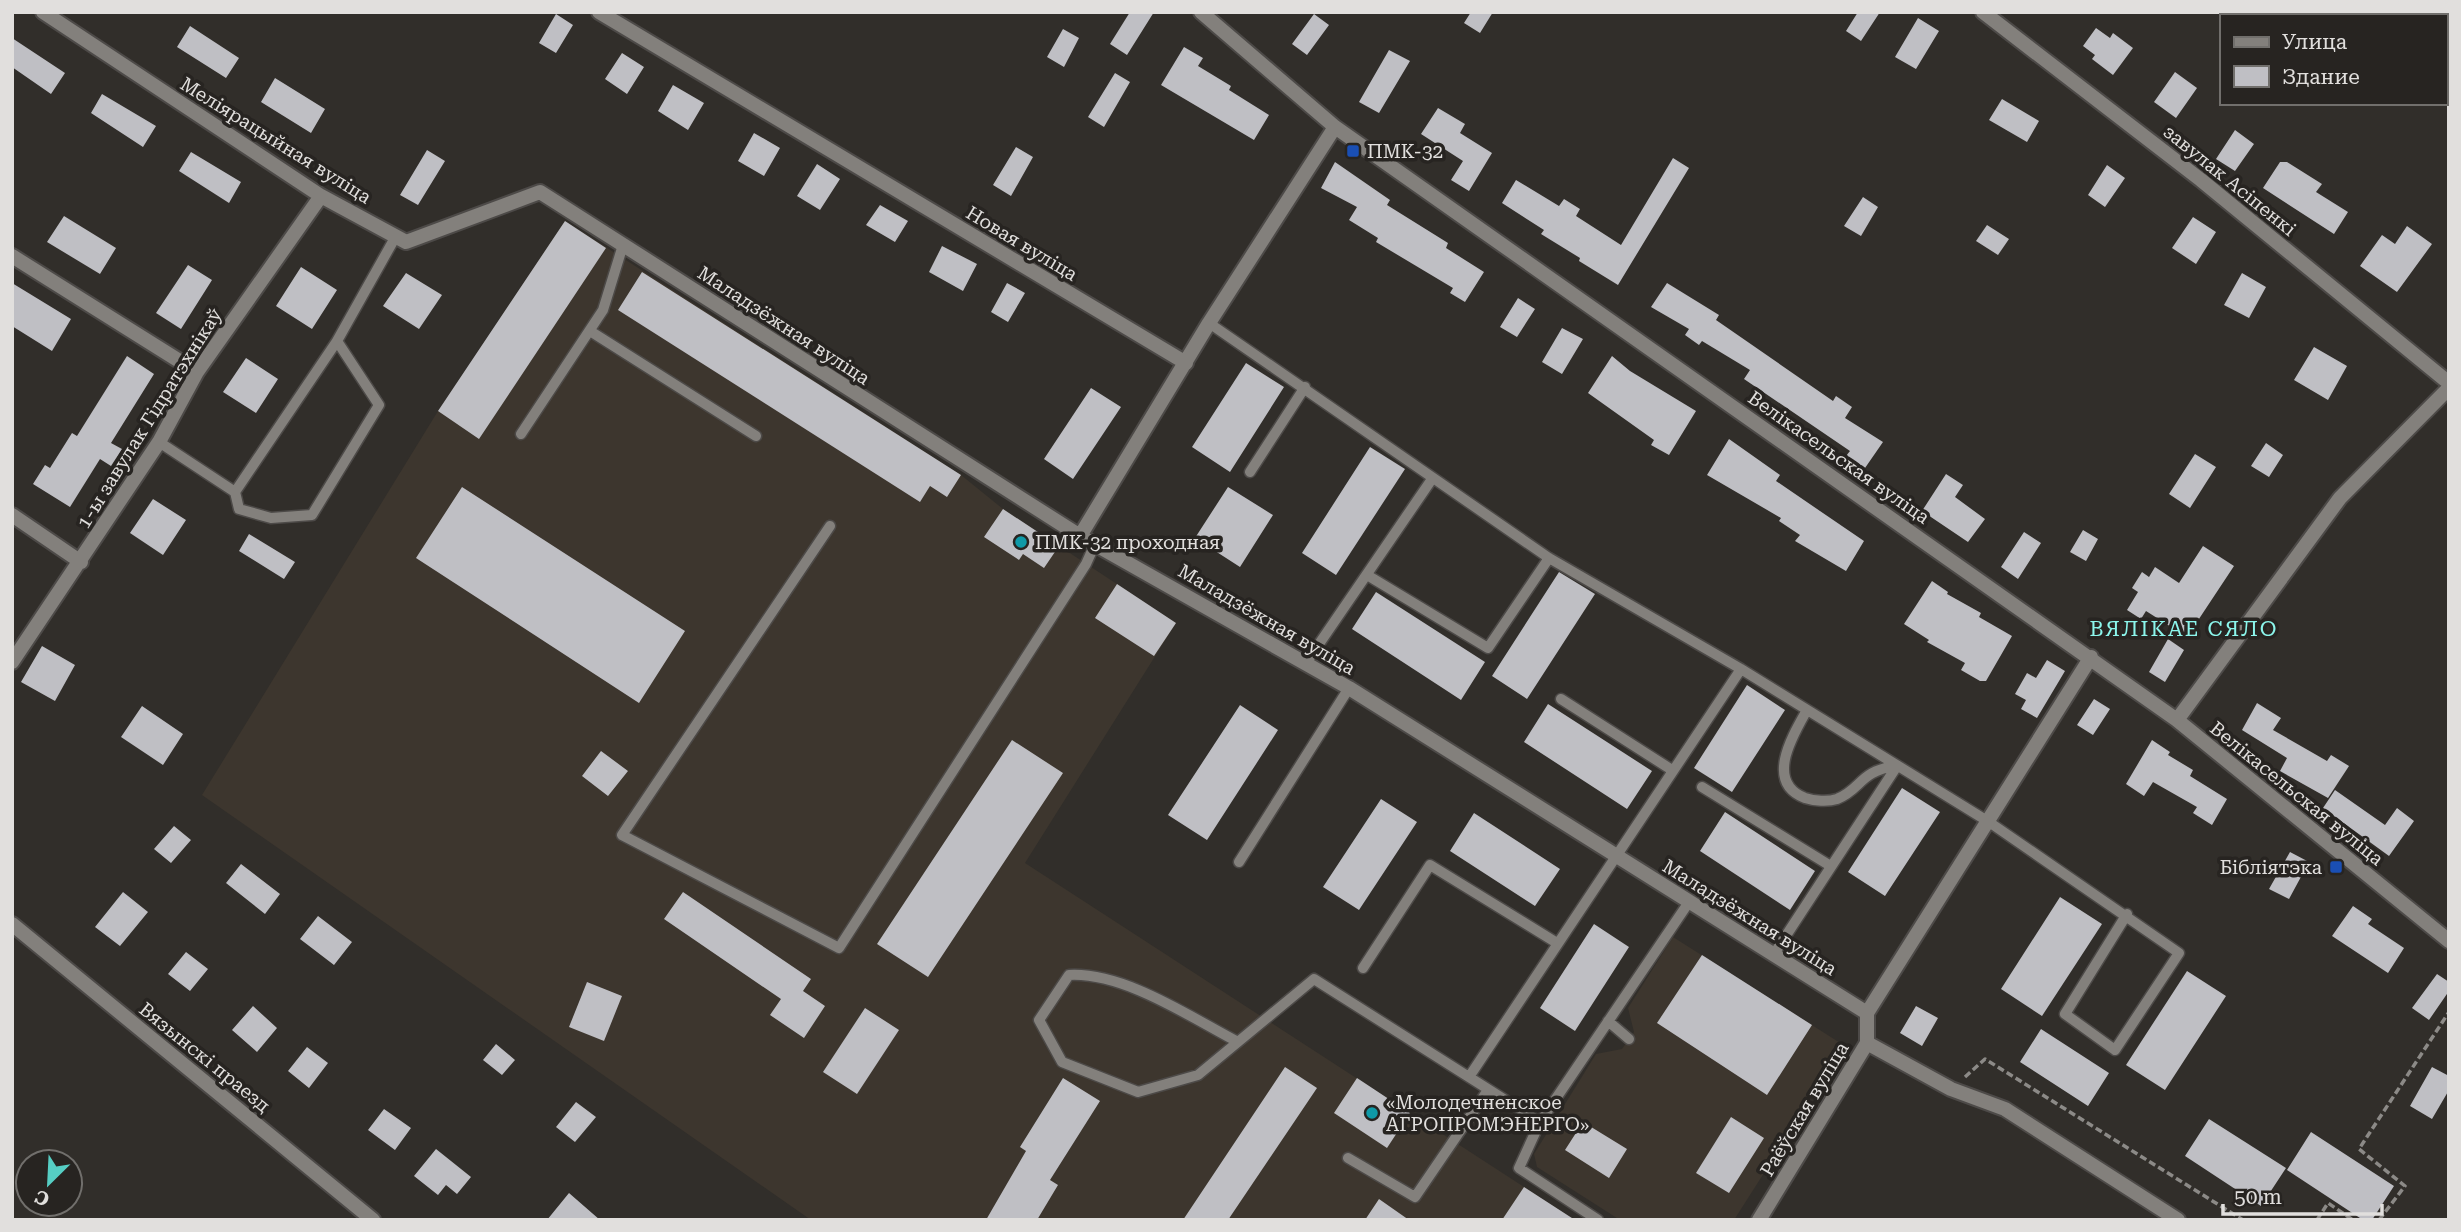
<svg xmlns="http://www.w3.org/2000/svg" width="2461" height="1232" font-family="'Roboto Serif',serif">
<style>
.built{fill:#3d362e}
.building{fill:#bfbfc4}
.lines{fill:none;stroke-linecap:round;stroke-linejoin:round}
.lane-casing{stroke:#4d4a48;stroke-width:13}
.street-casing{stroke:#4d4a48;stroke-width:18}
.path{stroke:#8c8a87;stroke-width:3.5;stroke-dasharray:7 3.5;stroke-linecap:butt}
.lane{stroke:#83807c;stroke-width:10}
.street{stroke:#83807c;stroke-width:14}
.transit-dot{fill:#1a4fb4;stroke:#272421;stroke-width:2.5}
.culture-dot{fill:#0f9aa8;stroke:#272421;stroke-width:2.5}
.labels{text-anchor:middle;stroke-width:7;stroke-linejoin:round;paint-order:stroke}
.street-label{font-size:19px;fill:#e1dfdd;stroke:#272421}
.poi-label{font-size:19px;fill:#e1dfdd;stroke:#272421;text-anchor:start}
.neighbourhood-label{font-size:21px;letter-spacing:2px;fill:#8cf6ec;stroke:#272421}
</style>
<rect width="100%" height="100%" fill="#312e2a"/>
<!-- built -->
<path class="built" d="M565,221L961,475L1003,509L1176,623L1025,863L1575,1220H811L202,795L438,411Z
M1673,937L1845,1046L1734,1220H1620L1537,1167L1534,1154L1596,1054L1622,1049L1634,1032L1628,1008Z"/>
<!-- building -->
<path class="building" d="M1130,12H1154L1127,55L1110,44Z
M1471,12H1493L1480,33L1464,23Z
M1858,12H1880L1861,41L1846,31Z
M556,14L573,25L556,53L539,43Z
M1314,14L1329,25L1307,55L1292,44Z
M1918,18L1939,31L1916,69L1895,57Z
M190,26L239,58L226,78L177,47Z
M2096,28L2110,38L2113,33L2133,48L2113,75L2092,59L2095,55L2083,46Z
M1063,29L1079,38L1064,67L1047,57Z
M12,38L65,73L51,94L12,67Z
M1184,47L1203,58L1198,66L1231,86L1229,90L1269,115L1254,140L1161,85Z
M1389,50L1410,61L1379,113L1359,102Z
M622,53L644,67L627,94L605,79Z
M2175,72L2197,88L2176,118L2154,102Z
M1115,73L1130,82L1104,127L1088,117Z
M275,78L325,109L311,133L261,102Z
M673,85L704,103L688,130L658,111Z
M102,94L156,126L143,147L91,113Z
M2002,99L2039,121L2027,142L1989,120Z
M1438,108L1465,124L1460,133L1492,153L1469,191L1451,180L1463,161L1421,134Z
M2235,130L2254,144L2235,171L2216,159Z
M754,133L780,148L764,176L738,161Z
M1016,147L1033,157L1011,196L993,185Z
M427,150L445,161L418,205L400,195Z
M191,152L241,182L229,203L179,171Z
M1673,158L1689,168L1618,285L1579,261L1580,258L1541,234L1544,230L1502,203L1516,180L1559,206L1564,199L1580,209L1576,216L1621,245Z
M1335,162L1390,200L1387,205L1448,243L1446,248L1484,272L1465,302L1450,293L1453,288L1376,242L1378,238L1349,220L1357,207L1321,188Z
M2280,162H2287L2322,184L2316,192L2348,212L2334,234L2263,188Z
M817,164L840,179L820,210L797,196Z
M2107,165L2125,178L2105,207L2088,195Z
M1863,197L1878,207L1861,236L1844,226Z
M880,205L908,221L895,242L866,225Z
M64,216L116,248L100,274L47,242Z
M2193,217L2216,232L2196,264L2172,248Z
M565,221L606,248L479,439L438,411Z
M1987,225L2009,239L1998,255L1976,241Z
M2407,226L2432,244L2397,292L2360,266L2382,235L2395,244Z
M942,246L977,264L963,291L929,272Z
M188,265L212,280L181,329L156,313Z
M301,267L337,290L312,329L276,306Z
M642,272L961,475L947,497L930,486L920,502L618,310Z
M406,273L442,295L419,329L383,306Z
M2242,273L2266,287L2249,318L2224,305Z
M12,283L71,319L52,351L12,326Z
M1007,283L1025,293L1008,322L991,312Z
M1667,283L1719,315L1716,320L1833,401L1836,396L1852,407L1845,418L1883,442L1865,468L1846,456L1850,451L1744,379L1750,370L1702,341L1699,345L1685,335L1689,329L1651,307Z
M1518,298L1535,309L1517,337L1500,327Z
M1562,328L1583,339L1562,374L1542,362Z
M2314,347L2347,366L2328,400L2294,380Z
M127,356L154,374L111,443L122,449L111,466L100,459L70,507L33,484L45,465L50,468L72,433L77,436Z
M1612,356L1630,371L1696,411L1669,455L1651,445L1654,440L1588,393Z
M246,358L278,379L256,413L223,392Z
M1246,363L1284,387L1230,472L1192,447Z
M1091,388L1121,407L1073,479L1044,459Z
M1729,439L1780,475L1776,481L1864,541L1846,571L1795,541L1800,535L1779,521L1781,518L1707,475Z
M2266,443L2283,455L2269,477L2251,466Z
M1370,447L1405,469L1336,575L1302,553Z
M2195,454L2216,467L2190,508L2169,494Z
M1946,474L1963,485L1955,497L1985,519L1968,542L1922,511Z
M462,487L685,631L639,703L416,558Z
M1228,487L1273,515L1240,567L1195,538Z
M153,499L186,520L163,555L130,533Z
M1003,509L1059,546L1044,568L1023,554L1019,560L984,537Z
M2083,530L2098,539L2086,561L2070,552Z
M2024,532L2041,543L2018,579L2001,567Z
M249,534L295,562L284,579L239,551Z
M2203,546L2234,566L2187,637L2146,611L2141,619L2127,610L2138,592L2132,588L2142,572L2149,577L2155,567L2179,583Z
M1559,572L1595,594L1527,699L1492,676Z
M1932,581L1948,592L1947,594L1981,613L1979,617L2012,636L1986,681H1980L1961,670L1965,663L1927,642L1929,640L1904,624Z
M1117,584L1176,623L1154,656L1095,618Z
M1376,592L1485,662L1461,700L1352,629Z
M2168,639L2184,650L2165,682L2149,672Z
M42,646L75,665L55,701L21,682Z
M2047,660L2065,671L2037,718L2021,709L2026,700L2015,694L2027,673L2036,678Z
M1747,685L1785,710L1732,792L1694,768Z
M2094,699L2110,709L2093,735L2077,725Z
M2257,703L2281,718L2273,730L2327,761L2331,755L2349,766L2328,798L2280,771L2287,758L2242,730Z
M1548,704L1652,771L1627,809L1524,742Z
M1240,705L1278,730L1207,840L1168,815Z
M142,706L183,734L163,765L121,737Z
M1012,740L1063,773L928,977L877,944Z
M2152,740L2170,752L2168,755L2193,770L2190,776L2227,799L2212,825L2193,813L2197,807L2153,782L2144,796L2126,784Z
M601,751L628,771L608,796L582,776Z
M1902,788L1940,812L1885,896L1848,872Z
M2335,790L2385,825L2397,808L2414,821L2389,856L2323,808Z
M1381,799L1417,822L1359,910L1323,887Z
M1725,812L1815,871L1790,910L1700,851Z
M1474,813L1560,869L1535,906L1450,851Z
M174,826L191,840L171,863L154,849Z
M2290,852L2309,862L2289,899L2269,889Z
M241,864L280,894L265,914L226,883Z
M123,892L148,912L120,946L95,927Z
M683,892L811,979L803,991L825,1006L804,1038L770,1015L781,999L664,919Z
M2060,897L2102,924L2042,1016L2001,989Z
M2353,906L2372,919L2368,924L2404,948L2388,973L2332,936Z
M318,916L352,942L334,965L300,939Z
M1594,924L1629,947L1575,1031L1540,1008Z
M186,952L208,969L190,991L168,974Z
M1702,955L1812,1025L1767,1095L1657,1023Z
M2187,971L2226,996L2165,1090L2126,1065Z
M2437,974L2449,982V991L2429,1020L2412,1008Z
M587,982L622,996L604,1041L569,1027Z
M253,1006L277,1028L257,1052L232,1030Z
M1916,1006L1938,1018L1922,1046L1900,1033Z
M865,1008L899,1030L857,1094L823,1072Z
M2041,1029L2109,1073L2088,1106L2020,1062Z
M496,1044L515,1060L502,1075L483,1060Z
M307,1047L328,1063L309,1088L288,1071Z
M1285,1067L1317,1088L1228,1220H1183Z
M2432,1067L2449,1076V1090L2432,1119L2410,1106Z
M1063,1078L1100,1101L1050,1180L1058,1185L1037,1220H986L1026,1151L1020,1147Z
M1357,1078L1410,1113L1387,1148L1334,1113Z
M576,1102L596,1117L575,1142L556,1127Z
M384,1109L411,1128L395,1150L368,1130Z
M1731,1117L1764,1138L1729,1193L1696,1173Z
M2209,1119L2286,1168L2261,1206L2185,1156Z
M1583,1122L1627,1149L1609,1178L1565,1150Z
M2311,1132L2394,1186L2372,1220H2363L2287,1170Z
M436,1149L471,1177L457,1194L446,1185L438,1195L414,1176Z
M1524,1187L1575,1220H1502Z
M569,1193L600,1220H547Z
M1379,1199L1409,1220H1365Z"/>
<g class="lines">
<defs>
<path id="lane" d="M1209,323L1549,558L1741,669L1989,822L2179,953L2115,1050L2065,1014L2127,914
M590,331L756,436
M337,341L235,492L239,509L271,518L312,515L379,405L337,341L396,236
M521,434L603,310L623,245
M159,442L235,492
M1250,472L1305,387
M830,526L622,835L839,948L1086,564L1095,544
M1367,575L1488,648L1549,558
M1306,663L1432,479
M1561,699L1672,770
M1807,710C1793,735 1764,782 1805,798C1814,801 1828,802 1837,799C1862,789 1859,771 1896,766
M1702,787L1829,865
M1239,862L1349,688
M1774,954L1897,766
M1363,968L1430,865L1557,943
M1608,1021L1629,1039
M1238,1042C1190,1017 1124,972 1069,975L1039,1020L1062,1062L1138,1092L1198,1075L1314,979L1540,1122
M1469,1077L1741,669
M1348,1158L1415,1197L1488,1090
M1598,1220L1519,1168L1540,1122L1689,902"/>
<path id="street" d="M43,12L321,196L406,242L540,192L1080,536L1349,688L1867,1013
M599,12L1186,363
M1201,12L1335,127L2177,720L2449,941
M1983,12L2201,180L2449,383
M12,256L197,372
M12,515L81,562
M1080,536L1209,323L1335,127
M12,662L159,442L197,372L321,196
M2177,720L2340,498L2449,388
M12,924L373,1220
M1867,1013L2091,657
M1867,1043L1951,1089L2005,1109L2178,1220
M1759,1220L1867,1043V1013"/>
</defs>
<!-- lane casing -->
<use href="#lane" class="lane-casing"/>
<!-- street casing -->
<use href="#street" class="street-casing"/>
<!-- path -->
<path class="path" d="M1965,1077L1985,1059L2243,1220
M2317,1220L2328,1203L2353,1220
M2379,1220L2405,1186L2359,1149L2449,1012"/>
<!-- lane -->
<use href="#lane" class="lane"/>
<!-- street -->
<use href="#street" class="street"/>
</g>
<!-- markers -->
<g class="transit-dot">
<rect x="1346" y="144" width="14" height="14" rx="3.5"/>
<rect x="2329" y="860" width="14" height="14" rx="3.5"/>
</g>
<g class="culture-dot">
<circle cx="1021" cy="542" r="7"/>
<circle cx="1372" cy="1113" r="7"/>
</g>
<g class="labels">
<!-- street labels -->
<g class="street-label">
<text transform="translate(276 140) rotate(32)" y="7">Меліярацыйная вуліца</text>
<text transform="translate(2230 180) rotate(39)" y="7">завулак Асіпенкі</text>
<text transform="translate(1022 243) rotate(31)" y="7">Новая вуліца</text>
<text transform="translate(784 325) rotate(33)" y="7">Маладзёжная вуліца</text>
<text transform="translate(149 418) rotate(-58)" y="7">1-ы завулак Гідратэхнікаў</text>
<text transform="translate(1839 457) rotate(35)" y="7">Велікасельская вуліца</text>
<text transform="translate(1267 619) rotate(30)" y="7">Маладзёжная вуліца</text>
<text transform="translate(2297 793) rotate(39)" y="7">Велікасельская вуліца</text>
<text transform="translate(1750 917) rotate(32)" y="7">Маладзёжная вуліца</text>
<text transform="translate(205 1057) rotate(39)" y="7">Вязынскі праезд</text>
<text transform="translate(1804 1109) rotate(-59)" y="7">Раёўская вуліца</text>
</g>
<!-- poi labels -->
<g class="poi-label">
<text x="1367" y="158">ПМК-32</text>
<text x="1035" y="549">ПМК-32 проходная</text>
<text x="2322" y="874" text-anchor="end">Бібліятэка</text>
<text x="1386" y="1109">«Молодечненское<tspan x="1386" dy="22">АГРОПРОМЭНЕРГО»</tspan></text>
</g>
<!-- neighbourhood labels -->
<g class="neighbourhood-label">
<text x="2184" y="636">ВЯЛІКАЕ СЯЛО</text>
</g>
</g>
<!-- border -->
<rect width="2461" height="1232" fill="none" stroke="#e1dfdd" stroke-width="28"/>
<!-- legend -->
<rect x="2220" y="14" width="228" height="91" fill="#272421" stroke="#716f6c" stroke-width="2"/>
<rect x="2234" y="37" width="35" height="10" fill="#83807c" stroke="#716f6c" stroke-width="2"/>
<text x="2282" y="49" font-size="21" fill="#e1dfdd">Улица</text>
<rect x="2234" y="66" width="35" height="21" fill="#bfbfc4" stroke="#716f6c" stroke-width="2"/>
<text x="2282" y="84" font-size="21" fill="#e1dfdd">Здание</text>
<!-- north arrow -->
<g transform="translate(49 1183) rotate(204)"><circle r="33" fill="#272421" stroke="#716f6c" stroke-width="2"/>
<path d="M0-5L12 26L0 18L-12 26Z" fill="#56cec4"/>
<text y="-10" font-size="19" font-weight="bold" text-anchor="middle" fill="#e1dfdd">С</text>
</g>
<!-- scale -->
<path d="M2223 1204v10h159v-10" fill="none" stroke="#e1dfdd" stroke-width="3.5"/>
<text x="2234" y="1204" font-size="21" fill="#e1dfdd" stroke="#272421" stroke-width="5" paint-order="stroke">50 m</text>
</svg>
